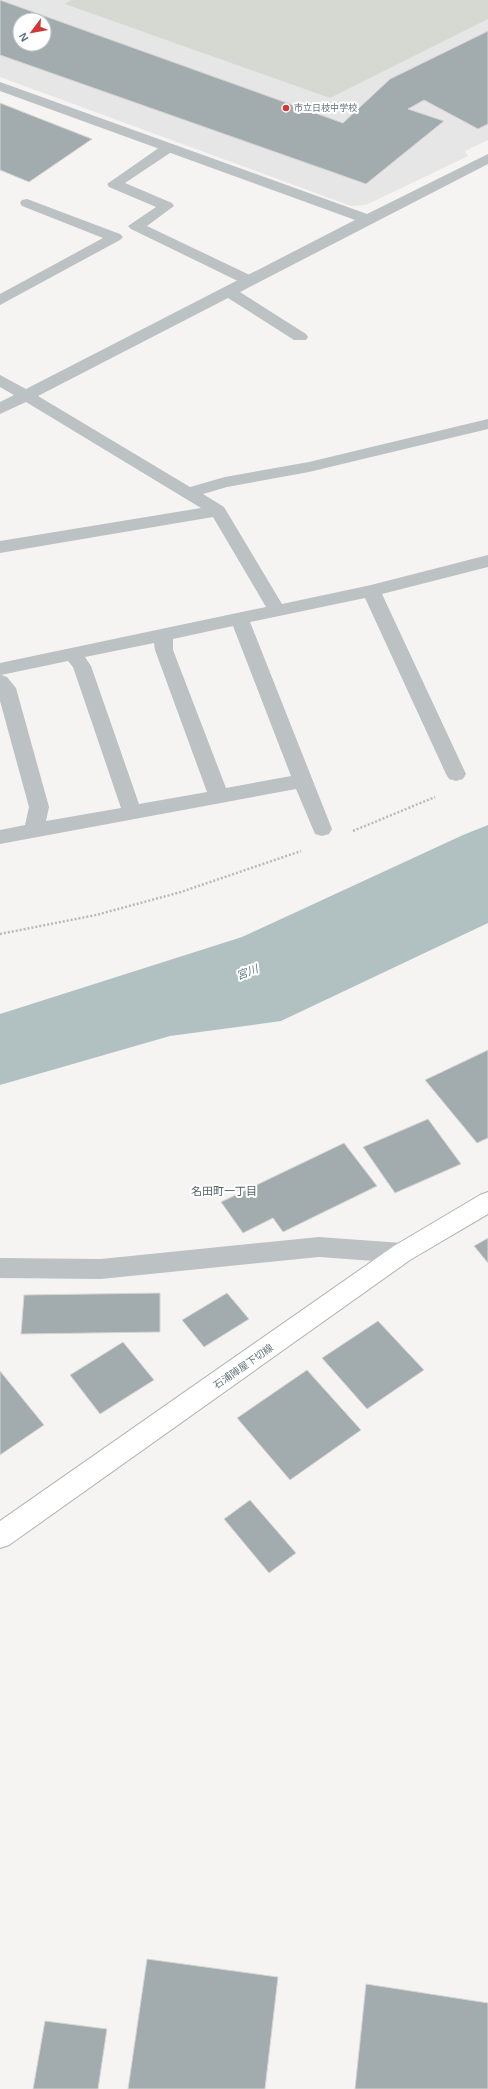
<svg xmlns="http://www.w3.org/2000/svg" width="488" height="2089" font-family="Helvetica,'Noto Sans JP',sans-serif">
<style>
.built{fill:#e5e6e5;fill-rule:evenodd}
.green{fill:#d6d9d1}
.water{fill:#b1c1c1}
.building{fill:#a2acae;stroke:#d6d6d4;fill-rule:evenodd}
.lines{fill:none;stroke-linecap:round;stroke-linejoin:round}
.secondary-casing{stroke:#acb4b6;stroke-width:2}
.path{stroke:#b6babb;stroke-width:2.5;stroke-dasharray:2 2;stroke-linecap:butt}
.lane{fill:#bcc1c3;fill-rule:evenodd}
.street{fill:#bcc1c3;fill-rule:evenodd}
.secondary{fill:#fff;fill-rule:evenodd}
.poi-dot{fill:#d13736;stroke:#fff;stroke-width:1.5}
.labels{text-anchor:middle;stroke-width:4;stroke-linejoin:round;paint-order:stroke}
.far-poi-label{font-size:9px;fill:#63757a;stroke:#fff;text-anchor:start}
.street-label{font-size:10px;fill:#63757a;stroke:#fff}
.water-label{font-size:11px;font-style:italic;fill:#637b7d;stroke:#fff}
.neighbourhood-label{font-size:11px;fill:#546266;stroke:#fff}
</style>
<rect width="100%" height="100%" fill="#f5f4f2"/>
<!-- built -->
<path class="built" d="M0,0H488V140L465,151L468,156L366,205L351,206L0,77ZM20,20H44V44H20Z"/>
<!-- green -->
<path class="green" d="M71,0H488V19L330,98L65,4Z"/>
<!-- water -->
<path class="water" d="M488,825V923L281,1021L170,1036L0,1085V1014L242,937L463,835Z"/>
<!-- building -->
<path class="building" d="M0,0L343,123L390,79L488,31V124L478,129L424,100L408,109L444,121L366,184L0,55ZM20,20H44V44H20Z
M0,103L92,139L29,182L0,170Z
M488,1050V1138L477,1143L425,1080Z
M428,1119L461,1164L395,1193L363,1147Z
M344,1143L377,1186L283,1232L273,1218L243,1233L221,1202Z
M488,1238V1263L474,1246Z
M160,1293V1332L21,1334L24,1295Z
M227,1293L249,1319L204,1347L182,1320Z
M378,1321L424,1370L367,1409L322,1358Z
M123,1342L154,1380L100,1414L70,1375Z
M307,1370L361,1430L290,1480L237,1418Z
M0,1371L44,1425L0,1455Z
M250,1500L296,1553L269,1573L224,1519Z
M147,1959L278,1977L265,2089H128Z
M366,1984L488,2003V2089H355Z
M45,2021L107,2029L98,2089H33Z"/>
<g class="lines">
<defs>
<path id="secondary" d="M488,1192V1214L410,1260L9,1545L0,1548V1521L394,1246L480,1195Z"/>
</defs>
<!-- secondary casing -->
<use href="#secondary" class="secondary-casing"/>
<!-- path -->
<path class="path" d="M353,831L435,797
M0,934L96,915L181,892L301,851"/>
<!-- lane -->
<path class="lane" d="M168,144L173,145L175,148L173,151L125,183L172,203L174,206L147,226L256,278L258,281L256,284H244L131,229L128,226L156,207L109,187L107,184L163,145Z
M27,199L120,234L123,237L120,240L0,305V294L103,238L22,206L20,203L22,200Z"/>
<!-- street -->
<path class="street" d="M0,82L367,214L488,154V164L240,292L306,334L308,337L306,340H294L228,298L38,396L190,487L225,477L309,462L488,419V429L309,472L227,487L203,494L224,507L282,604L371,585L488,555V567L382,594L466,774L463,779L456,781L449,779L446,774L365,598L250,622L332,829L329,834L322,836L315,834L296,789L0,844V830L25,825L29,807L0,701V663L266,607L213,517L0,553V541L201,508L26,402L0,414V402L14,395L0,387V375L26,389L355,220L0,91ZM233,626L291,776L226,788L173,650V639ZM154,643L155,650L207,792L139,804L91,666L85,657ZM68,661L73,667L121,808L46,821L49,807L16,688L7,677L1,675Z
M319,1237L402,1243L410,1246L414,1253L410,1260L402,1263L319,1257L101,1279L0,1278V1258L101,1259Z"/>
<!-- secondary -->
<use href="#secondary" class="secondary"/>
</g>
<!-- markers -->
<circle class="poi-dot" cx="286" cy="108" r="4"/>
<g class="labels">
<!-- far-poi labels -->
<g class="far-poi-label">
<text x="294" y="111">市立日枝中学校</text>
</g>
<!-- street labels -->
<g class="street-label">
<text transform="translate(243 1366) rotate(-35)" y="4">石浦陣屋下切線</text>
</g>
<!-- water labels -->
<g class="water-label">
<text transform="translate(247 972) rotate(-21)" y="4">宮川</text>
</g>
<!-- neighbourhood labels -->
<g class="neighbourhood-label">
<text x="224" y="1195">名田町一丁目</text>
</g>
</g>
<!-- north arrow -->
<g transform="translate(32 32) rotate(238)"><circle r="19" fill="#ffffff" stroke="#c1c8ca"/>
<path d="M0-3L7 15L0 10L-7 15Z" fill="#d13736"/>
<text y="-6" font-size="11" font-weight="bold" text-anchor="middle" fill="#63757a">N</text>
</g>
</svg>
